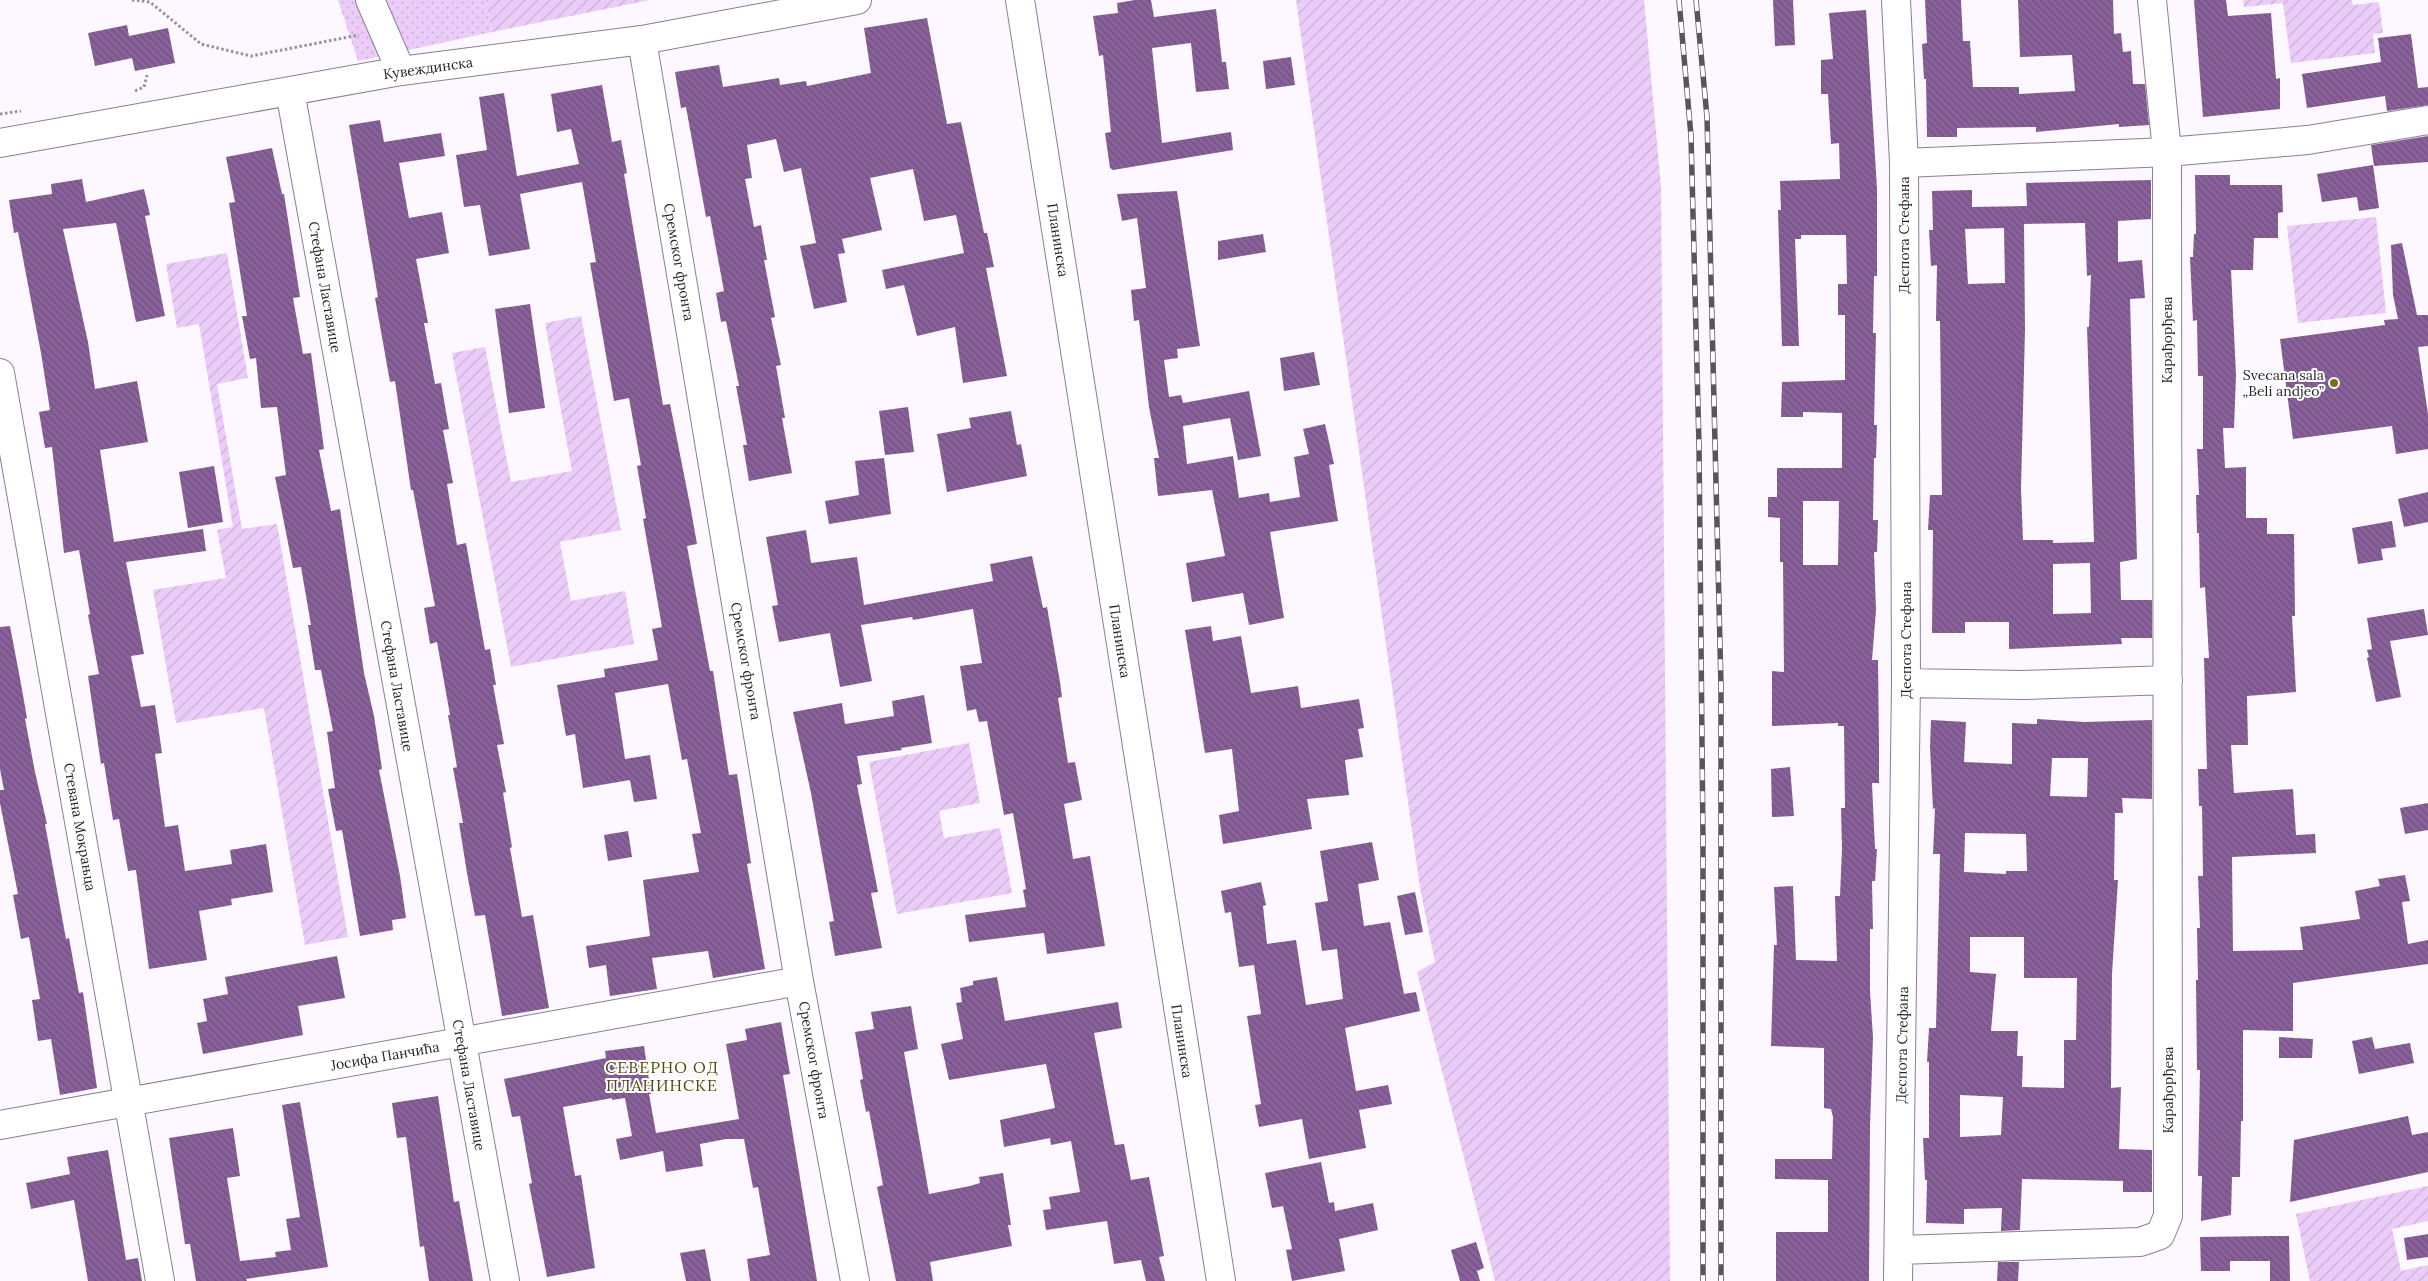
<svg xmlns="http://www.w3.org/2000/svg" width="2428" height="1281" font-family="Lora,serif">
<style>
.grass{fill:url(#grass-dots)}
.garden{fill:url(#garden-furrows)}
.building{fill:url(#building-back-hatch);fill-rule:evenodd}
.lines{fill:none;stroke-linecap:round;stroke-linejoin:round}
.minor-casing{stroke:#8a7f90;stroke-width:30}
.path{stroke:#98929a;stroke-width:3;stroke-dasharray:2.5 2.5;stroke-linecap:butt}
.minor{stroke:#fff;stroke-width:28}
.rail-casing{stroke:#59545b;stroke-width:5.5}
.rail{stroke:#fff;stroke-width:4;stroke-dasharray:11;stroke-linecap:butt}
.poi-dot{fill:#7a7316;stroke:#fff;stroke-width:2}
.labels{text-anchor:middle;stroke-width:4;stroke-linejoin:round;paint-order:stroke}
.street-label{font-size:14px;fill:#241f26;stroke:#fff}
.poi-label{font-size:14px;fill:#241f26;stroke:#fff;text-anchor:end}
.quarter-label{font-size:16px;letter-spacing:1px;fill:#514c0c;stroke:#fff}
</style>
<defs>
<pattern id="grass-dots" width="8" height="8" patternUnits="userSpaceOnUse" patternTransform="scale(1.25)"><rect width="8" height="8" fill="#ebccf9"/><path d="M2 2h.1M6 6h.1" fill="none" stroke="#c9afd5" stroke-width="1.8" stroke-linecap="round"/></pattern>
<pattern id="garden-furrows" width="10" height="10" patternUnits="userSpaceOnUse" patternTransform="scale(1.25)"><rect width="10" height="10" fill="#ebccf9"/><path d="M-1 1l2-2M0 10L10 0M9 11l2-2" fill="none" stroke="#c9afd5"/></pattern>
<pattern id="building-back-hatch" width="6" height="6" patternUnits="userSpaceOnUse" patternTransform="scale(1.25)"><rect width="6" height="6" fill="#89619a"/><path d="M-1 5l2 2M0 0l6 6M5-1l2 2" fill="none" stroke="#704f7d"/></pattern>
</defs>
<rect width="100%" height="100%" fill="#fdf7ff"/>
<!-- grass -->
<path class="grass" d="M338,0H486L492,32L358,61Z"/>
<!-- garden -->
<path class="garden" d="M486,0H650L492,32Z
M1296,0H1644L1661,187L1670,1281H1495L1417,972L1435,962L1420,888Z
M2243,0H2352L2353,5L2379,2L2383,33L2373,34L2375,53L2291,63L2283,3L2244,7Z
M2376,217L2386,313L2298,323L2287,226Z
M227,253L248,378L217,384L242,529L277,524L348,937L305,945L264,708L176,723L153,590L226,578L217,530L233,527L199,324L177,328L166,264Z
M581,316L621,530L560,542L571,601L625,591L634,644L511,667L452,353L485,347L511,482L572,471L545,323Z
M969,743L980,803L939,811L944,838L1000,828L1012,893L897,914L869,762Z
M2428,1186V1221L2392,1229L2401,1271L2428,1265V1281H2310L2296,1214Z"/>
<!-- building -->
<path class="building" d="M1135,0H1151L1154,17L1216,9L1222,62H1226L1229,89L1196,92L1191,43L1152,48L1162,143L1231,132L1233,150L1113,170L1110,168L1105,133L1111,132L1103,55L1099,56L1093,16L1118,13L1117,3Z
M1773,0H1793L1795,45L1775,46Z
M1925,0H1961L1963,41H1970L1973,87H2019V94L2075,91L2072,55L2020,57L2018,0H2113L2114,34L2121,33L2123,52L2131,51L2133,84H2145L2149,125L2119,127V124L2036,132V127L1957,128V137H1927L1926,79H1924L1922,44L1927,43Z
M2194,0H2226L2228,16L2271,13L2276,79L2280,78V109L2203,117Z
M1866,10L1877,189V276H1874L1873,333H1876L1874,425H1877L1876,458H1874L1873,520H1878L1877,552H1874L1876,610L1872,660H1878L1879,747V783H1872L1875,849H1877L1875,881H1872L1873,929H1870V992L1873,1037L1870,1127L1869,1281H1776V1232H1828V1180L1775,1179V1159H1832L1833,1117L1831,1109L1824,1108V1048L1771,1046L1774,945H1777L1774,887L1793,886L1796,960L1837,961L1835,896H1840L1842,849L1841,808H1845L1844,726H1838V723L1772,726V671L1784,672L1783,562H1780V518L1768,517V497H1777V468H1842V413L1803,412V417H1781L1782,382L1845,380V315H1838V284H1847L1846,235H1801V239H1795L1799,346H1782L1778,210H1781L1780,181L1840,179L1839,143L1831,144L1828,94H1821V60L1833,59L1829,13ZM1803,501H1839L1838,565H1803Z
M927,18L947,124L961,122L984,233H987L994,267L986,268L1007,376L963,383L955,327L917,336L904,285L886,289L882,270L964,253L956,215L924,221L913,169L870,178L882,230L842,239L845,253L838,254L847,302L814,309L800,246L816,243L801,168L784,172L776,139L747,145L752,178L745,179L754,227L761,225L767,260H764L775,317L771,318L781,365L776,366L785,418H782L792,473L749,481L743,445H747L736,386H739L726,321L721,322L716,293L724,291L710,216L706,217L686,107L681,108L675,72L719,65L723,87L779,78L780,85L806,81L807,86L871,73L864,28Z
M127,25L129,36L168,28L175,63L135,71L132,58L95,66L88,33Z
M2411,34L2418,88L2428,87V105L2387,111L2385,96L2307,108L2302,74L2381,62L2378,38Z
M1291,57L1295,85L1266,89L1263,61Z
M602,85L612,142L621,140L627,173L624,174L663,405L670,404L691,510L697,544L687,546L710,671H713L729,775L737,774L751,863L747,864L765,969L713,978L708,951L652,958L657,989L610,996L606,965L589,968L586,946L650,936L643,880L699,872L692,834L701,833L687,759L682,760L668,684L615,693L625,759L650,755L657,799L634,802L630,780L583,788L575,734L566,736L557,685L605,677L604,669L658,660L652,629L662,627L643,519L646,518L637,466L641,465L629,398L614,401L590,263L596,262L582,182L520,194L530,249L489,256L480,205L464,207L456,155L487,150L479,97L504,93L517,176L579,164L571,129L557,132L551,94Z
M380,120L384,142L441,133L445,156L399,163L409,218L442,212L449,253L416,259L428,323H424L435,384L441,383L449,429L443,430L453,483L447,484L457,545L466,543L485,650L490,649L496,685H493L504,744L497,745L506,792L503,793L512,847L510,848L522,917L533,915L549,1008L502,1016L485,915L475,916L467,873L459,823H463L453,768L457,767L448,715H450L437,642L430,644L424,608L435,606L413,490H411L395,381L390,382L375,298L378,297L349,125Z
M2428,136V162L2374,166L2371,145Z
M272,148L282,194H284L300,297L293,298L303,354L311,353L324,449L319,450L331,511L340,509L364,673L374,716L382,769L379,770L400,876L406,918L392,920L393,930L360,936L342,830L336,831L328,789L335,788L327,732L333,731L321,670H315L308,625H311L301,567L293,568L275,477L286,475L277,407L261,408L256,358L250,359L242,316H247L229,203L235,202L226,157Z
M2373,165L2379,208L2359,211L2357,197L2322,202L2317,174Z
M2195,175H2230V185H2282L2283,212L2278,213V238H2254L2253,270H2231L2236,375L2234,428H2223L2225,468L2246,467V518H2267V534H2294L2295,616H2292L2296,692L2247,696L2248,745H2231L2234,793L2293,789L2296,835L2315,834L2316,853L2232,857L2233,951L2303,950L2300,927L2360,919L2355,891L2380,886L2378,879L2405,875L2410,901L2402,902L2408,944L2428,940V964L2293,983V1031L2243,1030V1121H2241L2240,1177H2232L2231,1215L2201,1221L2202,1176H2198L2200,1070H2197L2196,980H2198L2197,928H2200L2198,876H2203L2202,806H2199L2198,769H2207L2204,658H2209L2205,587L2200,588L2199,533H2197L2196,495H2199L2197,449H2203V376H2198L2197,320L2193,321L2190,257H2193L2194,234H2196Z
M82,179L86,202L144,189L150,215L145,216L165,316L136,322L116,223L63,229L88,342L95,389L137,381L148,442L100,450L114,542L203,529L206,551L126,562L144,654L131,656L141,707L155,705L162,753L155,754L165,827L178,825L185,871L232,864L230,850L266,844L273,892L231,899L232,905L199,911L207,960L149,969L136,870L128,871L119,819L113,820L104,763L101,764L88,676L99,674L88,615L90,614L79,550L64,553L52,447L45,448L39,412L50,410L41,353L18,232L14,233L9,200L52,194L51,184Z
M2151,180V219L2118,221V262L2142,260L2145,298L2130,299L2137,559L2120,562L2121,600H2152V638H2121L2122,644L2009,649V622H1965V633H1932L1933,530H1928L1930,495H1942L1940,321H1936L1937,265L1931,266L1929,230H1933L1932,191L1972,190V207L2027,206L2026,183ZM2085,223L2087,276L2091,275L2089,327H2087L2094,542L2053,543V540H2023L2021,488L2025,330L2024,224ZM2004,228L2005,283L1968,284L1965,229ZM2090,563L2091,613L2053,614V564Z
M1177,191L1200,346L1177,349L1178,358L1164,360L1169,397L1181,395L1183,403L1249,391L1261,456L1238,460L1230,418L1183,426L1187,464L1233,456L1239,498L1269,493L1270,502L1300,497L1294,457L1309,454L1303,429L1325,424L1334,464L1329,465L1338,521L1270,532L1284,618L1249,625L1243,593L1192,602L1186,563L1225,556L1212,490L1158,496L1154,458H1159L1149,407L1139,320L1134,321L1131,290L1146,288L1137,218L1122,221L1117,194Z
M1263,234L1266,252L1218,260V241Z
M2402,243L2417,315H2428V346L2418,347L2428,414V449L2396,454L2392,426L2293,439L2280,339L2385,325L2384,320L2398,319L2393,295L2391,245Z
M530,304L545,408L509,413L495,309Z
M1314,352L1320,385L1284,391L1280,358Z
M908,407L914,452L885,455L879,411Z
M1011,411L1017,445L1021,444L1027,476L947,492L937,434L971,428L969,418Z
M884,458L891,514L829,524L825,501L859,495L855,461Z
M214,466L223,522L188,528L179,472Z
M2428,492V522L2404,527L2398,499Z
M2392,521L2396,547L2381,549L2383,560L2358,564L2352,528Z
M806,530L811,563L857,557L864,605L993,581L990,564L1032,556L1043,608L1047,607L1060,682L1062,697L1058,698L1068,763L1075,762L1082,800L1064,804L1073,859L1090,856L1105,946L1047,954L1044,933L969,942L965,915L1026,907L1023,890L1026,889L1013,813L1004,815L987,721L979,722L976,709L967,711L960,666L982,663L973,609L913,620L912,617L861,625L872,681L840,687L830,633L779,642L772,606L778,605L766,537Z
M2424,609L2428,635L2390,641L2401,697L2376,702L2367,658L2369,657L2367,650L2372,649L2367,618Z
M10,626L21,684L27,718L25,719L35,772L47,824H45L66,939L69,938L79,993L83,992L97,1088L60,1095L51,1039L38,1041L32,1000L40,999L29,937L21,939L13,895L18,894L0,803V790H4L0,769V627Z
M1211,626L1213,641L1241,636L1251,693L1298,686L1301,708L1359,699L1364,728L1358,729L1363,757L1345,760L1349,795L1307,799L1312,829L1223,844L1219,815L1239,811L1232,749L1205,753L1185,630Z
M924,695L932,743L901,748L902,750L857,756L862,784L857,785L878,892L871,893L882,948L835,956L829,922L834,921L824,866L811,793L793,712L842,703L845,724L894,716L892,701Z
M2037,719L2085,722L2152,720V799L2122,798L2123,813H2115L2114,880H2118L2112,974L2111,1088L2121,1087L2119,1149L2152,1150V1192H2123V1181L2022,1179L2020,1230L2001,1231L2002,1208L1964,1209V1224L1926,1223L1927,1180H1925L1923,1138H1929V1062H1927L1929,1028H1936L1940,854H1933L1935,808L1933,809L1930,747L1931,720L1966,722L1964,762L2012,764V723L2037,724ZM2052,758H2088L2087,797L2050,796ZM1965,833L2026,834L2027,871H2006V874L1964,872ZM1970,937H2024V978H2077L2076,1040H2064V1088L2022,1087L2023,1056H2017L2018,1031H1991L1996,974L1970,972ZM1960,1095L2003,1097L2001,1135L1960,1137Z
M1790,767L1794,816L1772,817L1771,769Z
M2428,803V830L2405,834L2400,808Z
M628,831L632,857L608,861L604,835Z
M1372,842L1379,880L1358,884L1364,926L1390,922L1404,994L1416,992L1420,1011L1345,1028L1356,1091L1388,1085L1392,1104L1359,1110L1366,1148L1309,1159L1302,1119L1259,1127L1255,1105L1261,1104L1247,1016L1261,1014L1254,965L1239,967L1231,912L1225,913L1221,891L1261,882L1266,905L1263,906L1267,944L1296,940L1306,1005L1343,999L1337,949L1322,951L1315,903L1328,901L1320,851Z
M1415,892L1423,932L1405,935L1397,896Z
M337,956L345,998L298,1006L303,1035L203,1054L197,1023L207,1021L203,999L228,994L225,977Z
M997,977L1005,1021L1118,1002L1122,1028L1094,1033L1115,1145L1124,1144L1131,1180L1149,1177L1164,1256L1159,1257L1165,1281H1146L1141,1260L1114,1264L1107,1221L1046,1230L1043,1210L1051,1209L1049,1197L1080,1192L1071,1141L1051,1145L1050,1138L1004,1147L1000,1120L1055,1108L1046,1064L949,1080L941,1044L963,1039L956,1003L962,1002L960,988L973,985V981Z
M911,1006L918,1049L904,1052L929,1194L970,1186L980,1183L979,1177L1003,1173L1011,1225H1008L1012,1246L930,1262L933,1281H896L877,1187L883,1185L869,1111L866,1112L860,1080L863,1079L855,1032L874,1029L871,1012Z
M781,1022L790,1074L783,1075L817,1281H750L747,1259L770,1255L758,1187L753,1188L744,1139H726L700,1144L703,1166L666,1172L663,1151L620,1160L616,1139L632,1136L625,1098L612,1100V1098L563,1107L575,1176L581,1175L595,1268L547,1277L529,1184L532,1183L520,1116L512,1117L504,1079L606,1058L605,1051L644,1046L651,1094H649L656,1133L739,1119L726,1044L747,1040L745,1029Z
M2279,1037L2313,1039L2312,1058H2279Z
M2372,1037L2375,1049L2410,1043L2414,1063L2359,1074L2352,1041Z
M438,1096L454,1202L459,1201L473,1281H429L424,1246L420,1247L406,1137L397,1138L392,1103Z
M300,1102L328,1267L246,1279L247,1281H196L190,1244H185L169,1138L233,1128L240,1176L227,1178L240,1261L276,1257L275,1252L291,1250L286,1219L300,1217L282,1105Z
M2408,1116L2412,1135L2428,1132V1172L2290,1202L2294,1140Z
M108,1150L126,1260L138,1258L142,1281H88L74,1200L31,1209L26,1183L70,1174L67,1157Z
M1321,1162L1329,1203L1334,1202L1335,1211L1373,1203L1378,1230L1339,1239L1345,1271L1292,1281L1286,1250L1292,1249L1283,1206L1272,1208L1265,1173Z
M2428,1234V1257L2407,1260L2404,1238Z
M2269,1236H2289L2290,1281H2270V1261H2230V1271H2201L2200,1237Z
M1476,1242L1484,1268L1477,1271L1480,1281H1460L1451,1250Z
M705,1249L711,1281H686L680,1253Z
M1998,1262H2019L2018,1281H1997Z"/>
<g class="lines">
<defs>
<path id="minor" d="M370,0L401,71
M1020,0L1221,1281
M1896,0L1904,163L1906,683L1898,1281
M642,40L799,981L855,1281
M290,91L505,1281
M0,143L401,71L642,40L857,0
M1904,163L2167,152L2308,140L2428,120
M0,373L160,1281
M1906,683L2023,685L2168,680
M0,1125L799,981
M1899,1250L2140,1242L2160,1235L2168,1216L2167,152L2152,0"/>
</defs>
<!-- minor casing -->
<use href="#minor" class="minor-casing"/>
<!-- path -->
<path class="path" d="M132,0L150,2L201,44L251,56L359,35
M135,91L144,87L147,75
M0,114L21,111"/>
<!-- minor -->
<use href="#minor" class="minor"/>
<defs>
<path id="rail" d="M1679,0L1691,136L1699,445L1703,841V1281
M1696,0L1707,117L1721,686V1281"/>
</defs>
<!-- rail casing -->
<use href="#rail" class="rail-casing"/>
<!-- rail -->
<use href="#rail" class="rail"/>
</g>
<!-- markers -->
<circle class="poi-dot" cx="2334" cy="383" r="5"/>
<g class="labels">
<!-- street labels -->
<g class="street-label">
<text transform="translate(428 68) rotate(-8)" y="5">Кувеждинска</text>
<text transform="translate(1904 235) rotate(-90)" y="5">Деспота Стефана</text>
<text transform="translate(1058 240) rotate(81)" y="5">Планинска</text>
<text transform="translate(679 262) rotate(80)" y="5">Сремског фронта</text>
<text transform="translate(325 287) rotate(80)" y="5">Стефана Ластавице</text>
<text transform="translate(2167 340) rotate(-90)" y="5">Карађорђева</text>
<text transform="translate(1906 640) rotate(-90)" y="5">Деспота Стефана</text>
<text transform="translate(1120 641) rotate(81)" y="5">Планинска</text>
<text transform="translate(746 661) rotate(80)" y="5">Сремског фронта</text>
<text transform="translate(397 686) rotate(80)" y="5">Стефана Ластавице</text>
<text transform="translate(80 827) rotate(80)" y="5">Стевана Мокрањца</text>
<text transform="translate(1182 1041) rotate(81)" y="5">Планинска</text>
<text transform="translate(1902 1045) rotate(-89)" y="5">Деспота Стефана</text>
<text transform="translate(385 1056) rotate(-10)" y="5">Јосифа Панчића</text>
<text transform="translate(814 1060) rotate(80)" y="5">Сремског фронта</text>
<text transform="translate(469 1085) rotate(80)" y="5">Стефана Ластавице</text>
<text transform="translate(2168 1090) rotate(-90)" y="5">Карађорђева</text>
</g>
<!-- poi labels -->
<g class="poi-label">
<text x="2324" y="380">Svecana sala<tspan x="2324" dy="16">„Beli andjeo”</tspan></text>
</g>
<!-- quarter labels -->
<g class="quarter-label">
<text x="662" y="1073">СЕВЕРНО ОД<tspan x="662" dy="18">ПЛАНИНСКЕ</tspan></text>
</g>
</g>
</svg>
